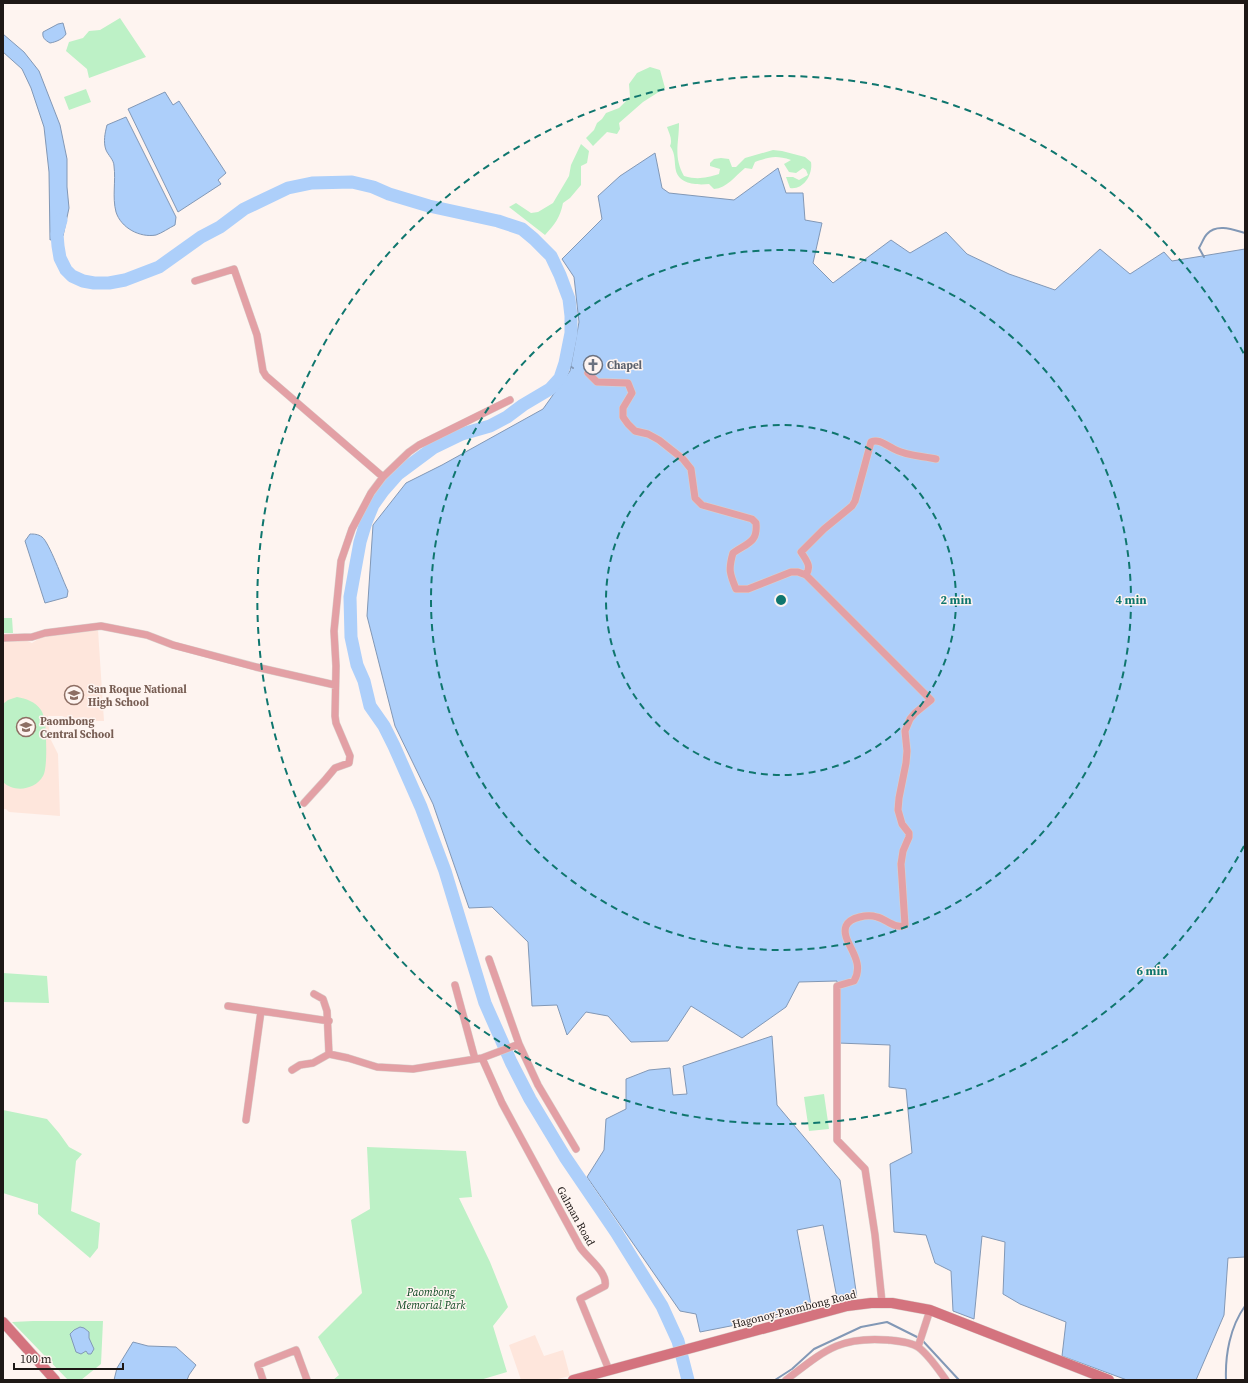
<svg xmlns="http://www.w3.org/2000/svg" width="1248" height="1383" font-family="'Source Serif 4',serif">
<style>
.built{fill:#fee6dc}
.green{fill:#bdf1c6}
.water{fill:#adcffa;stroke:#8298b6}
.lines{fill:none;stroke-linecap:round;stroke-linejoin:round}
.stream{stroke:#8298b6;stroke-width:2}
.river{stroke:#adcffa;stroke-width:13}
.minor-casing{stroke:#dad1cd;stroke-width:8}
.secondary-casing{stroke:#dad1cd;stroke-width:11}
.minor{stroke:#e3a0a5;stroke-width:7}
.secondary{stroke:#d4737e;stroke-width:10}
.ring{fill:none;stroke:#0f766e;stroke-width:2;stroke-dasharray:7 5}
.labels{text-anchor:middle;stroke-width:3;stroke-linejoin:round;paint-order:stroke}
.worship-label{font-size:11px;font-weight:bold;fill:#5b616d;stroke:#fef4f0;text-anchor:start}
.education-label{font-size:11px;font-weight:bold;fill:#785e54;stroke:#fef4f0;text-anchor:start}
.street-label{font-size:11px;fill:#1e1816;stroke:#fef4f0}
.park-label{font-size:11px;font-style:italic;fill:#0c4820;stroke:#fef4f0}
.centre{fill:#0f766e;stroke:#fef4f0;stroke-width:2}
.ring-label{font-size:12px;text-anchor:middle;font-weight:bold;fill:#0f766e;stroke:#fef4f0;stroke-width:3;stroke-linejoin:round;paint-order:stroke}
</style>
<rect width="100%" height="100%" fill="#fef4f0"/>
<!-- built -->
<path class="built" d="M98,630L104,721H89L84,717L70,719L62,716H48L50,738L58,754L60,816L9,812L6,809H3V640H25L32,643L43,636Z
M535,1335L544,1356L563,1350L570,1376L554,1380H521L509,1345Z"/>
<!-- green -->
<path class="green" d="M120,18L146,57L89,78L87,69L66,51L69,42L83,38L89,31L100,30Z
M650,67L660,70L665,88L643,102L619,123L620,129L617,134L607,132L593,146L586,138L594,130L597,123L602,119L606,113L619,108L630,97L629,84L637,73Z
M86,89L91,102L69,110L64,97Z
M679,123C679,144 673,156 684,176C698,180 705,178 719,174L720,169L710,166V163L714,159L721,158L729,159L732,167H736L745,158L773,150L782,151L805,157L811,162C813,174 804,190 790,188L786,177H793L799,180L808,175L806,170L803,168L796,173L789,172L784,164L791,160C775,155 770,157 755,162L752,169L745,168C735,176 727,188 714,189L709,184C698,185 680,185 676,171C674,162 676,154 670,146C673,140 669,133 667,127Z
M581,144L589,151L587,163L581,166V185L570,198L563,203C560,218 555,224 545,235L509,207L516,203L531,213L538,212L553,203L569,176L571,165Z
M3,618H12L13,633H3Z
M17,697C26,699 35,701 41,710C43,713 44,718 45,721C46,732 48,768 43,776C35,790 14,793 3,782V704L8,700Z
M3,973L47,976L49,1003L3,1002Z
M824,1094L829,1129L809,1131L804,1097Z
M3,1110L47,1119L59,1133L69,1147L82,1154L76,1161L71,1211L100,1223L98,1248L90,1258L38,1214V1204L3,1193Z
M367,1147L466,1151L472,1197L459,1198L490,1262L508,1307L493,1326L507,1372L480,1380H333L339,1375L318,1337L362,1293L351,1220L370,1209Z
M33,1321H103L101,1364L81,1380H68L12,1322Z"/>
<!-- water -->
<path class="water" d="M63,23L66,34C63,39 56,42 50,43C45,40 42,38 43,32L58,24Z
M3,34L24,52L39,71L60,125L67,159V187L69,208L63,236L50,240L49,172L44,127L31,88L22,69L3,52Z
M165,92L173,105L179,101L226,173L218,180L221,184L178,212L128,109Z
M126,117L176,217L175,225C169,228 162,233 156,235C140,238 121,228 116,212C112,197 116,181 114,166C114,160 108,155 106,150C103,142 105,133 107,125Z
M655,153L662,188L669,193L734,200L778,168L786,193H803L805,220L822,223L813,263L833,283L891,240L910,253L946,232L967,254L1009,274L1055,290L1100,249L1130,274L1164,252L1172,261L1245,249V1257L1228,1258L1224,1315L1196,1380H1127L1062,1356L1066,1322L1020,1304L1003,1294L1005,1242L982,1236L974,1319L953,1311L951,1271L935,1263L926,1235L894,1232L890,1164L912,1153L906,1089L889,1087L890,1045L838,1043L837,981L799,982L786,1007L742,1038L691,1006L668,1041L631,1042L608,1016L586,1012L567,1035L557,1005L532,1006L528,942L492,907L469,908L433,804L395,726L367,616L373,525L406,483L442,465L543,409L570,371L579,322L574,277L562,259L602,219L598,196L620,176Z
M30,534C34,534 38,534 42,537C49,542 63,581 68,591L67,597L45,603L25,541Z
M772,1036L777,1105L840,1180L857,1298L838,1303L823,1225L797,1230L812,1310L700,1332L696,1314L680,1311L587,1177L604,1150L606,1119L626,1109V1079L649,1070L670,1068L673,1095L687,1094L683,1066Z
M80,1327L84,1328L89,1332V1338L94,1349L91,1354H88L86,1351L81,1354L76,1352L70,1334L74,1330Z
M133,1342L148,1346L176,1347L196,1365L189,1375L187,1380H114L117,1368Z"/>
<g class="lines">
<!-- stream -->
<path class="stream" d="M1204,257L1199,248C1202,243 1204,237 1207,234C1217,223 1234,230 1245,233
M565,363L573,368
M922,1340L959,1380
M775,1380L792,1369L814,1349L861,1327L887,1322L919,1338
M1226,1380C1225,1355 1230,1327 1245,1306"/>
<!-- river -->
<path class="river" d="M61,220L57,234L58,246L60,258L66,270L72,276L83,281L94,283H109L125,280L159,267L201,237L220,227L244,209L288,188L312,183L352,182L373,187L389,194L429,206L498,221L522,229L534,239L551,256L560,275L569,299L571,316V333L565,363L560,378L550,389L523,405L507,417L490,426L462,434L433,448L398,474L383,491L373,505L366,522L360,542L350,597L351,637L357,665L364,681L370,706L384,726L394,746L421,807L445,871L485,1003L511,1062L530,1099L565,1157L616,1232L662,1306L678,1341L688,1380"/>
<defs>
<path id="minor" d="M195,281L234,269L257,335L263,371L266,376L383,477
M588,373L597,382L628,383L632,393L623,408V417L628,424L635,431L648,434L659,440L683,459L691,469L695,498L702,505L752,519L756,523C758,543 747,543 733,553C728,570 730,574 736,589H748L791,572H798L806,575L931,700L915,713L910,719L905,731L907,751L906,763L899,798L898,810L902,824L909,833V837L903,851L901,864L905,925C896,930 886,919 877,917C868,914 850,917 846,926C840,942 867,959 854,981L837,986V1140L865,1169L875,1235L882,1302
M806,575C812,566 806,560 801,552L824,529L852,506L855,501L871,442C879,438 887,446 894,449C906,456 923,456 936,459
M3,638L32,637L45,633L101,626L147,635L173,645L256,667L335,685
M304,803L325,780L335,768L349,763L350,756L336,723L335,716L336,666L334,631L341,561L352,529L371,493L383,477L409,452L419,445L510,400
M489,959L519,1044L538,1085L576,1149
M455,985L475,1059
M314,994L323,999L327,1011L329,1054L348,1058L377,1067L413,1069L482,1058L519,1044
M228,1006L329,1021
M482,1058L502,1103L580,1247C587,1258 608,1272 605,1286L580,1299L609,1370
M292,1070L300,1065L313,1063L329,1054
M246,1120L261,1011
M918,1347L930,1310
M263,1380L258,1365L296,1350L307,1380
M786,1380C823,1352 838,1336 888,1340C897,1341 911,1342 918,1347C929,1355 938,1369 946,1380"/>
<path id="secondary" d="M3,1322L55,1380
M573,1380L847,1306L871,1303H892L930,1310L1109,1380"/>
</defs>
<!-- minor casing -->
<use href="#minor" class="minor-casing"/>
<!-- secondary casing -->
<use href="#secondary" class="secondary-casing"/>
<!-- minor -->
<use href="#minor" class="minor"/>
<!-- secondary -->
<use href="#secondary" class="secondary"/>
</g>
<!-- distance rings -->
<g class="ring">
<circle cx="781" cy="600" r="175"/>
<circle cx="781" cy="600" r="350"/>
<path d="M1244 846A524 524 0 1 1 1244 354"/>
</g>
<!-- icons -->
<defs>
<symbol id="church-ring" viewBox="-11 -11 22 22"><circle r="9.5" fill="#fef4f0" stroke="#6b7280" stroke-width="1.5"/><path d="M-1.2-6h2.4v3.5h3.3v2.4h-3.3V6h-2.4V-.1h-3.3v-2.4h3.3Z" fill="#6b7280"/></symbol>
<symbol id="school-ring" viewBox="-11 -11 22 22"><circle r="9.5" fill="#fef4f0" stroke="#8d6e63" stroke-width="1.5"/><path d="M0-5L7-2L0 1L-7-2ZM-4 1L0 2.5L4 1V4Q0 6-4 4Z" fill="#8d6e63"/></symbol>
</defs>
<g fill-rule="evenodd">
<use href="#church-ring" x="582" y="354" width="22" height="22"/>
<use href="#school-ring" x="63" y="684" width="22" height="22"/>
<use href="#school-ring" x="15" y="716" width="22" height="22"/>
</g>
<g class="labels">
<!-- worship labels -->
<g class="worship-label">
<text x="607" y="369">Chapel</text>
</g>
<!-- education labels -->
<g class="education-label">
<text x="88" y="693">San Roque National<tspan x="88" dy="13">High School</tspan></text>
<text x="40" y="725">Paombong<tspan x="40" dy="13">Central School</tspan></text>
</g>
<!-- street labels -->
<g class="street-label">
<text transform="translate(576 1216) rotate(61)" y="4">Galman Road</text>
<text transform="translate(794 1309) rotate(-14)" y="4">Hagonoy-Paombong Road</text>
</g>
<!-- park labels -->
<g class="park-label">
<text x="431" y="1296">Paombong<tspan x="431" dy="13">Memorial Park</tspan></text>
</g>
</g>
<circle cx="781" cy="600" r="6" class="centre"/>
<g class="ring-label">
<text x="956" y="604">2 min</text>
<text x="1131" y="604">4 min</text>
<text x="1152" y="975">6 min</text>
</g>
<!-- border -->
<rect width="1248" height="1383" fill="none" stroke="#1e1816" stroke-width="8"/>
<!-- scale -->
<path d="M14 1363v6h109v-6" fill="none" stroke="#1e1816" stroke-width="2"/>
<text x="20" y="1363" font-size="12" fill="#1e1816" stroke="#fef4f0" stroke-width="3" paint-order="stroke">100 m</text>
</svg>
